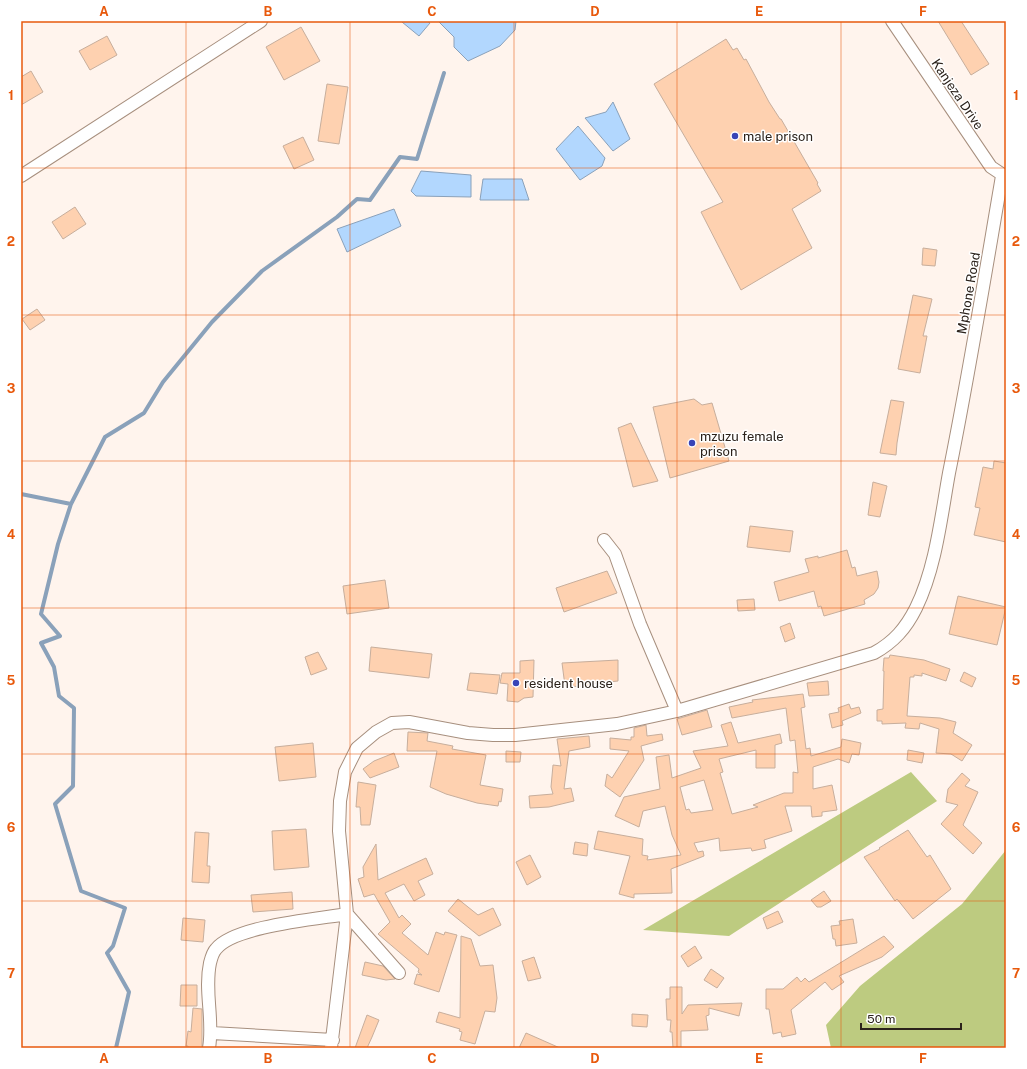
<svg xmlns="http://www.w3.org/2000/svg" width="1027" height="1069" font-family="'Public Sans',sans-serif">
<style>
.green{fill:#bdcb80}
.water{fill:#b2d7fe;stroke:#8aa1ba}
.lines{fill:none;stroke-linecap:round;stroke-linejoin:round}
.stream{stroke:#8aa1ba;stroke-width:4}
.building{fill:#fed1b0;stroke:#c7ae9c;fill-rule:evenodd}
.minor-casing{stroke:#a78f7e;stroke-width:14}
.minor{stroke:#fff;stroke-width:12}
.grid{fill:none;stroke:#e8590c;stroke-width:1;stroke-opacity:0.55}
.poi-dot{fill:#3844b7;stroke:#fff;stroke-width:1.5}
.labels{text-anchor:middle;stroke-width:3;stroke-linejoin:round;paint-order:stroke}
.street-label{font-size:13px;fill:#2b221b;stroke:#fff}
.poi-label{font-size:13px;fill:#2b221b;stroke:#fff;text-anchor:start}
.neatline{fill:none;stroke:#e8590c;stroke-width:1.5}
.grid-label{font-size:13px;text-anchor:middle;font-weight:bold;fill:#e8590c}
</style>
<rect width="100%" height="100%" fill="#fff4ed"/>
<!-- green -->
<path class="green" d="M911,772L937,801L729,936L643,930Z
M1006,850V1048H831L826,1025L860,986L962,904Z"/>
<!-- water -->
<path class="water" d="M404,21H427L430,23L419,36L402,22Z
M438,21H516L515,30L500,46L468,61L454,47V37Z
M613,102L630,139L613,151L585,118L606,112Z
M578,126L605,158L602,166L580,180L556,149Z
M421,171L471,175V197L416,196L411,191Z
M483,179H522L529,200H480Z
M394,209L401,226L347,252L337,229Z"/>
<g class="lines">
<!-- stream -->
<path class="stream" d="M21,494L71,504
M116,1048L129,992L107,953L113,946L125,908L81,891L55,804L73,786L74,708L59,696L54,667L41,643L60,636L41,614L58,544L71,504L105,437L144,413L163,382L212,322L262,271L337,217L357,199L370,200L400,157L417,159L444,73"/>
</g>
<!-- building -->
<path class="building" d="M938,21H961L989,64L971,75Z
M301,27L320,61L284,80L266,47Z
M107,36L117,55L90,70L79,51Z
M726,39L733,50L737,48L744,60L746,59L769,102L780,119H781L818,183L817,184L821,191L792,209L812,248L741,290L701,212L723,202L654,84Z
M31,71L43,92L21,105V77Z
M327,84L348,87L339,144L318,141Z
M303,137L314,160L294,169L283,146Z
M75,207L86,224L63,239L52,222Z
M923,248L937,250L935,266L922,265Z
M913,295L932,299L923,336H927L920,373L898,369Z
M37,309L45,320L30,330L22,319Z
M694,399L702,405L712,403L729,461L670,478L653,407Z
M891,400L904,402L897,443L896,455L880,453Z
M631,423L658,481L633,487L618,428Z
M994,461L1006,463V542L974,535L980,508L975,507L983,467L993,469Z
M873,482L887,486L880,517L868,515Z
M750,526L793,531L790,552L747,547Z
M847,550L852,568L855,567L857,576L877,571L879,582L878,588L874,594L864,600L865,604L824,616L821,606L818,607L814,591L779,601L774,582L809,572L805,559L818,556V558Z
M607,571L617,593L564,612L556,588Z
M385,580L389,608L347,614L343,586Z
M958,596L1006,607L997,645L949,634Z
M754,599L755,610L738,611L737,600Z
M790,623L795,638L785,642L780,627Z
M371,647L432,654L429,678L369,671Z
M318,652L327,669L311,675L305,657Z
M890,655L924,660L950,669L946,681L922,673V676L914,675V677H910L907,716L940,718L956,722L953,733L972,745L962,761L951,754L936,753L939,729L920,723L919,729L905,728L906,723L882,724V721H877V710L883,709L884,671H883L884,658H889Z
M534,660L533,697L524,698L518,702L507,701L508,684L500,683L502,673H520V661Z
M618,660V681L590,684L593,687L565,686L562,663Z
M964,672L976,678L972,687L960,681Z
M470,673L500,675L497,694L467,690Z
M828,681L829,695L809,696L807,683Z
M803,694L805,707L801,708L806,749L810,748L811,756L841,747L842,739L861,743L859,755L852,754L849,763L838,759L813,767V789L832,785L837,810L822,812V816L812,817L811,806H785L792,831L764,840L766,848L752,851L751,848L720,851L719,838L694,843L698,852L703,851L704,856L671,869L672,893L634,894V898L619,894L630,856L594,849L598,831L643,839L642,855L648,856L647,860L681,855L672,835L665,806L643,811L639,827L615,816L624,797L660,789L656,757L669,755L672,778L701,768L693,751L728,746L721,725L731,722L738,743L780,734L782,743L775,745V768H756V750L719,759L723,772L720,773L732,814L758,807L753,805L784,793H793V772L798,773L795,740L790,741L786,708L732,718L729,707L753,702L752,700ZM704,780L713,810L691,813L689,809L686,810L680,787Z
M849,704L851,709L859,707L861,713L842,721L843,725L832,728L829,714L839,712L838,708Z
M707,710L712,727L682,735L677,719Z
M646,725L647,736L662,734L663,740L641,746L644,760L620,797L605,786L607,774L612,778L629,751L610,749V738L631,740V737H634V728Z
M408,732L428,733L427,741L453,746L452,749L486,755L480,785L503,789L501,802L499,801L498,806L477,803L446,794L430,787L437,751H407Z
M589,736L590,747L569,751L564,789L571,788L574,801L549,807L530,808L529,796L553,794L551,787L553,765L561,766L557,739Z
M313,743L316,777L279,781L275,747Z
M908,750L924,753L922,763L907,760Z
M506,751L521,752L520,762H506Z
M394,753L399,767L370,778L363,769L374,761Z
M962,773L970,780L965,786L978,792L963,825L982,843L973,854L941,824L958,805L946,802L948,789Z
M358,782L376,785L370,825H361L360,807H356Z
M306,829L309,867L274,870L272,831Z
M908,830L927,857L930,855L951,889L913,919L897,899L895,901L864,857L880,849L879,848Z
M195,832L209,833L207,866H210L209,883L192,882Z
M575,842L588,844L587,856L573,854Z
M376,844L378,880L426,858L433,874L418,881L425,895L414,901L404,884L385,893L399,918L402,915L411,924L402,933L428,955L436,932L444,935L445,932L457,935L439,992L414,984L417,974L422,975L418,972L419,969L378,934L390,922L374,894L364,897L358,879L364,877L363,867Z
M530,855L541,877L527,885L516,862Z
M824,891L831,901L821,907H817L811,900Z
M292,892L293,909L253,912L251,895Z
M458,899L478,915L493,908L501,925L479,936L448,911Z
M778,911L783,922L767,929L763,918Z
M183,918L205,920L203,942L181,940Z
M853,919L857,943L836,946L835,939H833L831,926L840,925L839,921Z
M461,936L471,939L480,966L493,965L497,998L495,1012L485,1011L475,1044L460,1040L462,1032L459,1031L460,1029L436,1022L439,1012L460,1018Z
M884,936L894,947L882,957L839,976L844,982L832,990L825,982L791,1010L796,1034L782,1037L781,1032L773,1034L769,1009H766V989H783L797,977L801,982L805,978L809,982Z
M695,946L702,958L688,967L681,956Z
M534,957L541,978L528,981L522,961Z
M365,962L383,966L395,979L386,980L362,975Z
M711,969L724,978L717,988L704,980Z
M181,985H197V1006H180Z
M670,987H682V1014L688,1005L742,1003L739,1016L709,1008V1015L706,1016L708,1030L681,1031V1048H673L672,1032H670L671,1020H667L666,999H670Z
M193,1008L202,1009V1048H188V1046H186L188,1031L191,1032Z
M632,1014L648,1015L647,1027L632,1026Z
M367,1015L379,1020L372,1037L367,1048H355Z
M526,1033L560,1048H519Z"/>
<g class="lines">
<defs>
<path id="minor" d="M892,21L991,167L1006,177
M21,176L261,21
M604,540L615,554L640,624L677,711
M347,914L399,973
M212,1033L333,1040
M209,1048C214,1020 204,991 210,963C211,959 213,952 216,949C234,926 317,919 347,914
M331,1048L347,914L339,831L340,801L345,772L357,748L376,732L392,723L409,722L468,733L493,735H515L617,724L677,711L874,653C894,642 906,628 916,608C936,567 941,517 949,473C969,374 985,275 1002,176"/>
</defs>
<!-- minor casing -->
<use href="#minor" class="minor-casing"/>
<!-- minor -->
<use href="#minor" class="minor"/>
</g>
<!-- grid -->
<path class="grid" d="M186,21V1048M350,21V1048M514,21V1048M677,21V1048M841,21V1048M21,168H1006M21,315H1006M21,461H1006M21,608H1006M21,754H1006M21,901H1006"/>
<!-- markers -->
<g class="poi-dot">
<circle cx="735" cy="136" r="4"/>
<circle cx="692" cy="443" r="4"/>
<circle cx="516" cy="683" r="4"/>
</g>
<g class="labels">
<!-- street labels -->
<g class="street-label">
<text transform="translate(958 94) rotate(56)" y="5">Kanjeza Drive</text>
<text transform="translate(968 293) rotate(-80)" y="5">Mphone Road</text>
</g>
<!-- poi labels -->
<g class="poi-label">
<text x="743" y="141">male prison</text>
<text x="700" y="441">mzuzu female<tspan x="700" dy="15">prison</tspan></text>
<text x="524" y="688">resident house</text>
</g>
</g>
<!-- border -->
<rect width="1027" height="1069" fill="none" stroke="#ffffff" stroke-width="44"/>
<!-- scale -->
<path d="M861 1023v6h100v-6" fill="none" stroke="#2b221b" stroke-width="2"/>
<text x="867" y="1023" font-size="12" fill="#2b221b" stroke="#ffffff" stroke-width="3" paint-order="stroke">50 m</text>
<rect x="22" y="22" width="983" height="1025" class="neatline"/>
<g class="grid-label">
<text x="104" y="16">A</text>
<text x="268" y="16">B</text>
<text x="432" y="16">C</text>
<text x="595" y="16">D</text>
<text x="759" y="16">E</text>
<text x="923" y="16">F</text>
<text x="11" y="100">1</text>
<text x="1016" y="100">1</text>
<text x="11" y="246">2</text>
<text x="1016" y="246">2</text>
<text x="11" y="393">3</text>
<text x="1016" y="393">3</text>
<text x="11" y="539">4</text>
<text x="1016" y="539">4</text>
<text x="11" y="685">5</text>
<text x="1016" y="685">5</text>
<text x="11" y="832">6</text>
<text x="1016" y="832">6</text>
<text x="11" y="978">7</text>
<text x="1016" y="978">7</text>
<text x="104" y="1063">A</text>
<text x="268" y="1063">B</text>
<text x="432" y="1063">C</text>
<text x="595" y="1063">D</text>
<text x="759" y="1063">E</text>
<text x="923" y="1063">F</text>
</g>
</svg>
